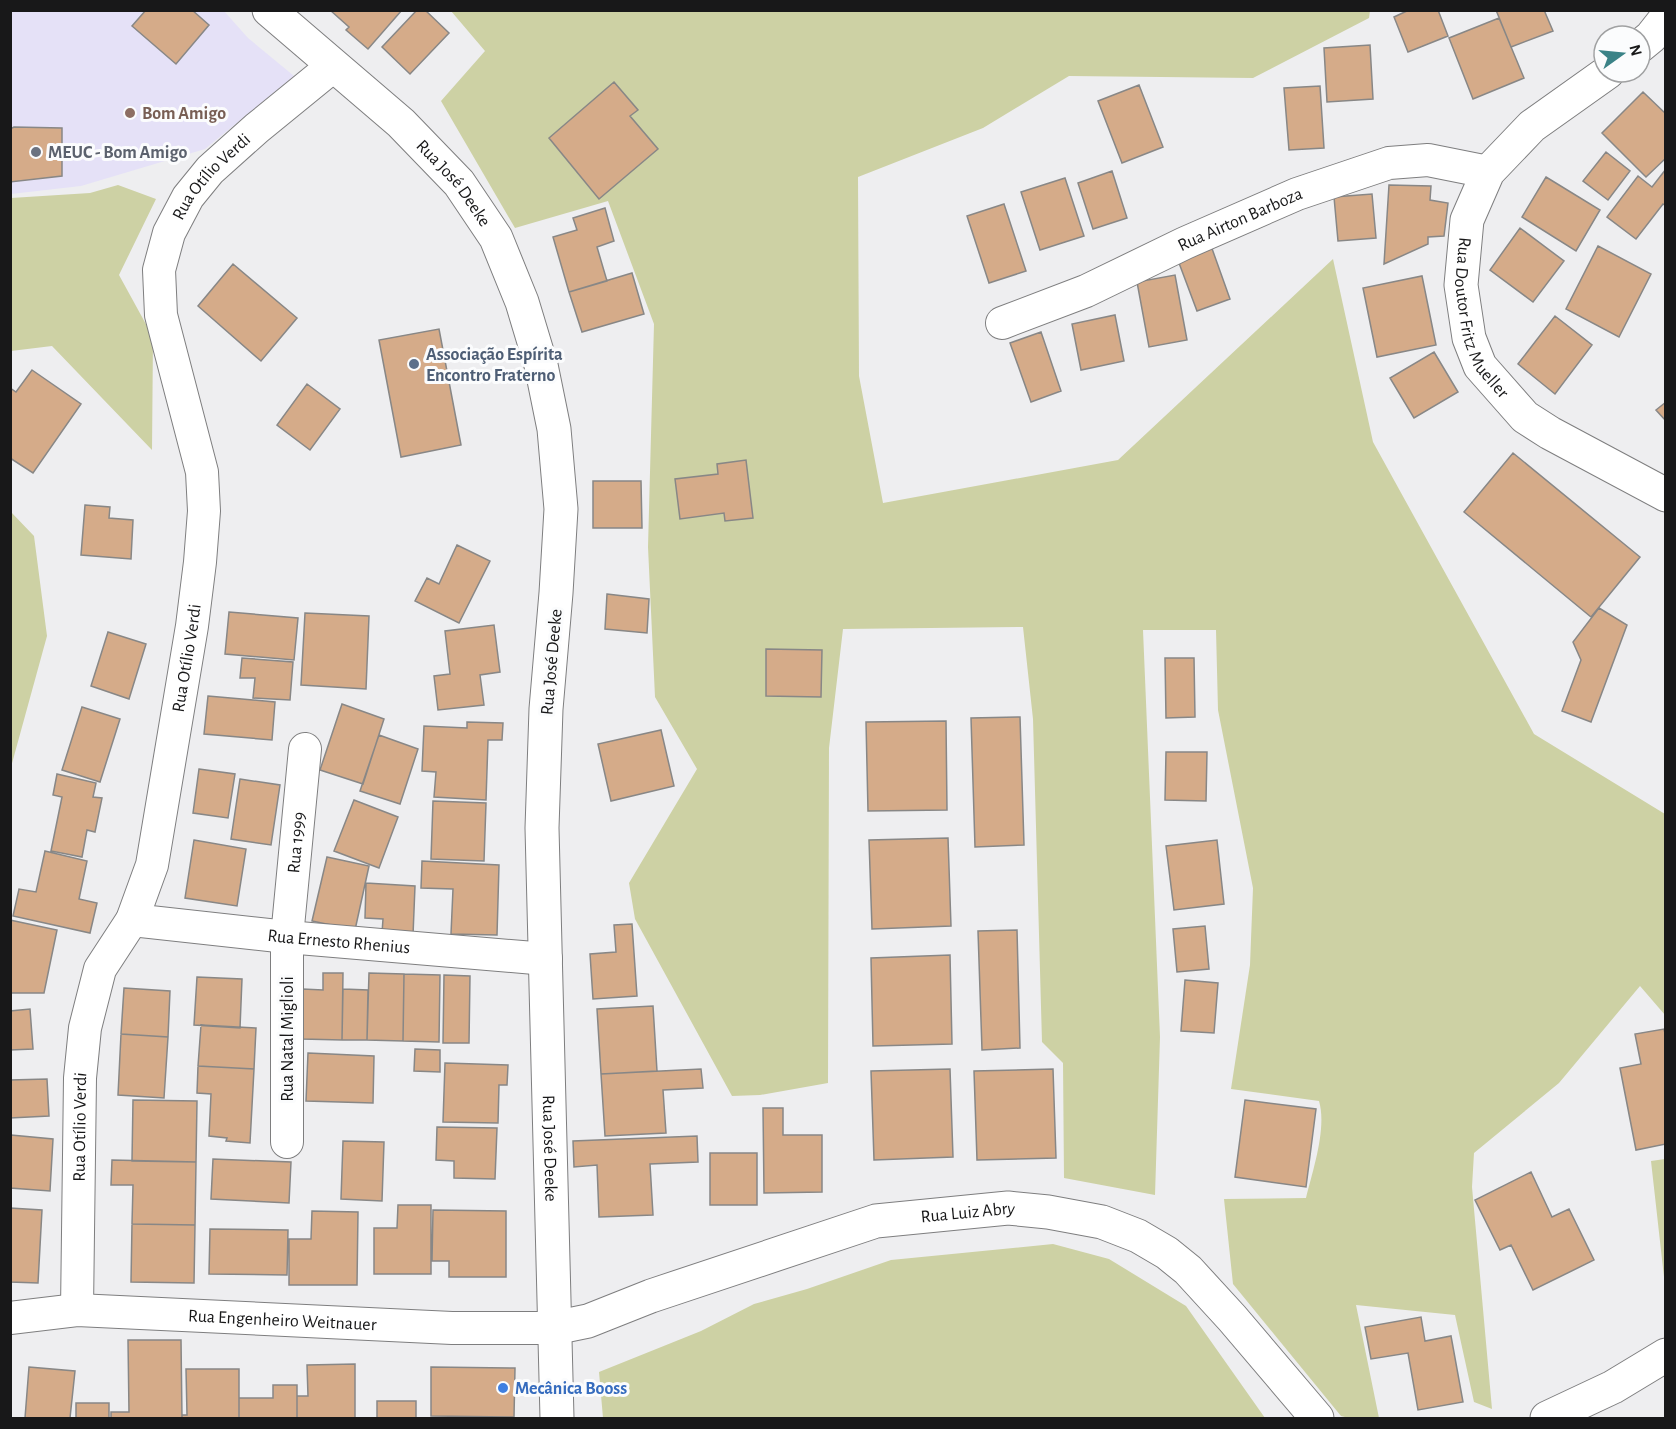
<svg xmlns="http://www.w3.org/2000/svg" width="1676" height="1429" font-family="'Alegreya Sans',sans-serif">
<style>
.education{fill:#e5e1f7}
.green{fill:#cdd1a4}
.building{fill:#d5ab89;stroke:#888786;stroke-width:1.5}
.lines{fill:none;stroke-linecap:round;stroke-linejoin:round}
.minor-casing{stroke:#7e7e7f;stroke-width:34}
.tertiary-casing{stroke:#7e7e7f;stroke-width:35}
.minor{stroke:#fff;stroke-width:32}
.tertiary{stroke:#fff;stroke-width:33}
.education-dot{fill:#8d6e63;stroke:#fbfcfd;stroke-width:2}
.worship-dot{fill:#6b7280;stroke:#fbfcfd;stroke-width:2}
.service-dot{fill:#5c6f8a;stroke:#fbfcfd;stroke-width:2}
.shop-dot{fill:#3f7fe0;stroke:#fbfcfd;stroke-width:2}
.labels{text-anchor:middle;stroke-width:6;stroke-linejoin:round;paint-order:stroke}
.education-label{font-size:18px;font-weight:bold;fill:#785e54;stroke:#fbfcfd;text-anchor:start}
.worship-label{font-size:18px;font-weight:bold;fill:#5b616d;stroke:#fbfcfd;text-anchor:start}
.street-label{font-size:18px;fill:#181819;stroke:#fbfcfd}
.service-label{font-size:18px;font-weight:bold;fill:#4e5e75;stroke:#fbfcfd;text-anchor:start}
.shop-label{font-size:18px;font-weight:bold;fill:#366cbe;stroke:#fbfcfd;text-anchor:start}
</style>
<rect width="100%" height="100%" fill="#eeeef0"/>
<!-- education -->
<path class="education" d="M10,11H224L248,38L294,76L205,149L81,186L11,194Z"/>
<!-- green -->
<path class="green" d="M451,11H1370L1369,18L1253,78L1069,76L983,128L858,177L859,376L883,503L1118,460L1333,259L1373,442L1534,734L1665,814V1015L1640,986L1559,1083L1474,1153L1472,1187L1492,1409L1474,1402L1455,1315L1356,1305L1379,1418H1349L1341,1416L1233,1284L1224,1199L1306,1198C1313,1170 1327,1128 1319,1101L1231,1089L1250,965L1253,888L1218,710L1216,630H1143L1160,1037L1155,1195L1064,1178L1063,1063L1042,1042L1033,719L1023,627L843,629L829,748L828,1083L760,1095L732,1096L635,919L629,883L697,769L655,697L648,547L654,324L608,201L515,228L441,101L485,51Z
M118,185L156,199L119,275L153,337L152,450L52,346L11,351V198L90,193Z
M11,512L34,536L47,636L11,767Z
M1665,1159H1666L1665,1286L1651,1161Z
M1053,1244L1109,1259L1186,1306L1265,1418H603L599,1372L701,1331L754,1304L807,1289L891,1260Z"/>
<!-- building -->
<path class="building" d="M146,10H192L209,25L176,64L132,26Z
M330,10H402L368,49L346,30L349,27Z
M417,10H425L449,33L410,74L382,47Z
M1409,10H1438L1448,36L1408,52L1394,17Z
M1496,10H1544L1553,31L1511,47Z
M1499,18L1524,78L1473,99L1449,38Z
M1370,45L1373,99L1327,102L1324,48Z
M614,82L638,110L630,116L658,149L599,199L549,138Z
M1139,85L1163,147L1122,163L1098,101Z
M1320,86L1324,148L1289,150L1284,88Z
M1643,92L1666,114V158L1646,177L1602,133Z
M14,127L62,128V176L10,182V129Z
M1606,152L1630,171L1608,200L1583,181Z
M1666,169V206L1663,204L1636,239L1607,217L1638,176L1652,187Z
M1112,171L1127,218L1093,229L1078,183Z
M1546,177L1600,210L1576,251L1522,217Z
M1065,178L1084,236L1040,250L1021,192Z
M1389,185L1431,186L1430,200L1448,203L1444,236L1428,237V244L1384,264Z
M1372,194L1376,238L1338,241L1334,197Z
M1004,204L1026,271L989,283L967,216Z
M605,208L614,241L597,247L607,281L569,292L553,237L577,230L573,218Z
M1520,228L1564,261L1533,302L1490,270Z
M1210,243L1230,299L1197,311L1176,255Z
M1598,246L1651,274L1619,337L1566,309Z
M233,264L297,318L261,361L198,306Z
M632,273L644,314L582,332L569,292Z
M1175,275L1187,340L1149,347L1137,282Z
M1422,276L1436,345L1377,357L1363,288Z
M1115,315L1124,361L1081,370L1072,324Z
M1555,316L1592,345L1555,394L1518,364Z
M439,329L461,445L401,457L379,340Z
M1041,332L1061,391L1031,402L1010,343Z
M1434,352L1458,392L1414,418L1390,378Z
M32,370L81,404L33,473L10,458V388L16,392Z
M307,384L340,409L310,450L277,425Z
M1666,402V421L1656,410Z
M1513,453L1640,557L1591,617L1464,512Z
M746,460L753,518L725,521L724,513L680,519L675,479L718,474L717,464Z
M593,481H641L642,528H593Z
M85,505L110,507L109,518L133,520L131,559L81,555Z
M457,545L490,561L459,623L415,601L427,578L439,584Z
M607,594L649,599L647,633L605,629Z
M1599,608L1627,625L1591,722L1562,711L1581,660L1573,642Z
M229,612L298,618L294,660L225,654Z
M305,613L369,616L366,689L301,685Z
M494,625L500,672L480,675L484,705L438,710L434,676L450,674L445,631Z
M108,632L146,644L129,699L91,686Z
M766,649L822,650L821,697L766,696Z
M242,658L293,662L290,700L253,698L255,678H240Z
M1165,658H1194L1195,717L1166,718Z
M208,696L275,702L272,740L204,734Z
M342,704L384,719L363,784L320,770Z
M82,707L120,719L100,782L62,770Z
M1020,717L1024,845L975,847L971,718Z
M946,721L947,810L868,811L866,722Z
M467,722L503,723L502,740H488L486,800L434,797L436,772L422,771L424,726L467,728Z
M661,730L674,786L611,801L598,744Z
M379,735L418,749L400,804L360,791Z
M1166,752H1207L1206,801L1165,800Z
M199,769L235,774L228,818L193,813Z
M57,774L96,783L93,797L102,798L95,832L87,830L82,857L51,851L62,797L53,795Z
M240,779L280,785L271,845L231,839Z
M354,800L398,817L379,868L334,851Z
M433,801L486,803L484,861L431,859Z
M948,838L951,926L872,929L869,840Z
M194,840L246,849L237,906L185,898Z
M1217,840L1224,904L1174,910L1166,846Z
M45,851L87,861L79,899L97,903L90,933L13,916L19,889L36,892Z
M327,857L369,866L355,930L312,921Z
M422,861L499,865L497,935L451,934L453,889L421,888Z
M366,883L415,886L413,935L382,933L383,919L365,918Z
M10,920L57,930L44,993H10Z
M632,924L637,996L593,999L590,954L616,952L614,925Z
M1205,926L1209,969L1177,972L1173,929Z
M1017,930L1020,1048L982,1050L978,931Z
M950,955L952,1044L873,1046L871,958Z
M323,973H343L342,1040L302,1039L303,989L323,990Z
M369,973L404,974L403,1041L367,1040Z
M404,974L440,975L439,1042L403,1041Z
M444,975L470,976L469,1043H443Z
M197,977L242,979L240,1028L194,1025Z
M1185,980L1218,983L1214,1033L1181,1031Z
M124,988L170,991L168,1037L121,1034Z
M343,989L368,990L367,1040H342Z
M653,1006L657,1071L601,1074L597,1009Z
M30,1009L33,1049L10,1050V1011Z
M201,1025L256,1028L254,1069L198,1066Z
M1664,1029L1666,1038V1144L1636,1150L1620,1068L1641,1064L1635,1034Z
M121,1034L168,1037L164,1098L118,1095Z
M415,1049L440,1050V1072L414,1071Z
M308,1053L374,1056L373,1103L306,1101Z
M445,1063L508,1065L507,1085H499L498,1123L443,1122Z
M198,1066L254,1069L250,1143L226,1141L227,1138L209,1136L211,1094L197,1093Z
M701,1069L703,1088L663,1090L666,1133L605,1136L601,1074Z
M950,1069L953,1157L874,1160L871,1071Z
M1053,1069L1056,1158L977,1160L974,1071Z
M47,1079L49,1116L10,1118V1080Z
M133,1100L197,1101L196,1162L132,1161Z
M1245,1100L1316,1109L1306,1187L1235,1177Z
M763,1108H783V1135H822V1192L764,1193Z
M437,1127L497,1128L495,1179L454,1178V1161L436,1160Z
M11,1135L53,1139L50,1191L10,1188Z
M697,1136L698,1162L650,1164L653,1215L599,1217L597,1165L574,1167L573,1141Z
M343,1141L384,1142L382,1201L341,1199Z
M710,1153H757V1205H710Z
M213,1159L291,1162L289,1203L211,1199Z
M112,1160L196,1162L195,1225L132,1224L133,1185H111Z
M1531,1172L1552,1217L1569,1209L1594,1260L1533,1290L1511,1245L1500,1250L1475,1200Z
M398,1205H431V1274H374V1228H397Z
M10,1208L42,1210L38,1283L10,1282Z
M433,1210L506,1211V1277H449V1261H432Z
M312,1211L358,1212L357,1285H289V1239H311Z
M132,1224L195,1225L194,1283L131,1282Z
M210,1229L288,1230L287,1275L209,1274Z
M1421,1317L1425,1341L1451,1336L1463,1402L1418,1410L1408,1353L1371,1359L1365,1327Z
M128,1340H181L182,1418H111V1412H129Z
M355,1364V1418H297V1396H308L307,1365Z
M29,1367L75,1371L70,1418H25Z
M431,1367L515,1368L514,1417L431,1416Z
M186,1369H239V1418H182V1415H187Z
M273,1385H297V1418H239V1398H273Z
M377,1401H416V1418H377Z
M76,1403H109V1418H76Z"/>
<g class="lines">
<defs>
<g id="minor">
<path id="s1" d="M1002,323L1086,291L1185,243L1297,194L1389,163L1428,160L1488,172"/>
<path id="s2" d="M132,920L287,937L546,959"/>
<path id="s3" d="M287,1142V937L305,749"/>
<path id="s4" d="M77,1310L80,1078L85,1028L100,969L132,920L152,865L192,626L200,562L204,511L202,472L161,315L159,270L169,233L188,197L210,170L257,128L333,66"/>
<path id="s5" d="M10,1318L77,1310L452,1328H554"/>
</g>
<g id="tertiary">
<path id="s6" d="M269,10L401,123L459,183L496,238L522,302L541,365L554,429L561,509L556,593L546,709L542,828L557,1418"/>
<path d="M1640,46L1651,37L1666,18"/>
<path id="s7" d="M1608,72L1532,126L1488,172L1467,220L1461,285L1469,338L1480,366L1525,417L1550,433L1666,495"/>
<path id="s8" d="M554,1328L588,1321L651,1296L876,1221L1008,1208L1048,1212L1102,1222L1138,1236L1167,1253L1188,1270L1232,1318L1317,1418"/>
<path d="M1547,1418L1613,1387L1666,1355"/>
</g>
</defs>
<!-- minor casing -->
<use href="#minor" class="minor-casing"/>
<!-- tertiary casing -->
<use href="#tertiary" class="tertiary-casing"/>
<!-- minor -->
<use href="#minor" class="minor"/>
<!-- tertiary -->
<use href="#tertiary" class="tertiary"/>
</g>
<!-- markers -->
<circle class="education-dot" cx="130" cy="113" r="6"/>
<circle class="worship-dot" cx="36" cy="152" r="6"/>
<circle class="service-dot" cx="414" cy="364" r="6"/>
<circle class="shop-dot" cx="503" cy="1388" r="6"/>
<g class="labels">
<!-- education labels -->
<g class="education-label">
<text x="142" y="119">Bom Amigo</text>
</g>
<!-- worship labels -->
<g class="worship-label">
<text x="48" y="158">MEUC - Bom Amigo</text>
</g>
<!-- street labels -->
<g class="street-label">
<text dy="6" stroke="none"><textPath href="#s4" startOffset="1174">Rua Otílio Verdi</textPath></text>
<text dy="6" stroke="none"><textPath href="#s6" startOffset="254">Rua José Deeke</textPath></text>
<text dy="6" stroke="none"><textPath href="#s1" startOffset="260">Rua Airton Barboza</textPath></text>
<text dy="6" stroke="none"><textPath href="#s7" startOffset="312">Rua Doutor Fritz Mueller</textPath></text>
<text dy="6" stroke="none"><textPath href="#s4" startOffset="670">Rua Otílio Verdi</textPath></text>
<text transform="translate(551 662) rotate(-85)" y="6">Rua José Deeke</text>
<text dy="6" stroke="none"><textPath href="#s3" startOffset="300">Rua 1999</textPath></text>
<text dy="6" stroke="none"><textPath href="#s2" startOffset="208">Rua Ernesto Rhenius</textPath></text>
<text transform="translate(287 1039) rotate(-90)" y="6">Rua Natal Miglioli</text>
<text dy="6" stroke="none"><textPath href="#s4" startOffset="183">Rua Otílio Verdi</textPath></text>
<text dy="6" stroke="none"><textPath href="#s6" startOffset="1244">Rua José Deeke</textPath></text>
<text dy="6" stroke="none"><textPath href="#s8" startOffset="432">Rua Luiz Abry</textPath></text>
<text dy="6" stroke="none"><textPath href="#s5" startOffset="273">Rua Engenheiro Weitnauer</textPath></text>
</g>
<!-- service labels -->
<g class="service-label">
<text x="426" y="360">Associação Espírita<tspan x="426" dy="21">Encontro Fraterno</tspan></text>
</g>
<!-- shop labels -->
<g class="shop-label">
<text x="515" y="1394">Mecânica Booss</text>
</g>
</g>
<!-- border -->
<rect width="1676" height="1429" fill="none" stroke="#181819" stroke-width="24"/>
<!-- north arrow -->
<g transform="translate(1622 54) rotate(75)"><circle r="28" fill="#fbfcfd" stroke="#a0a1a2" stroke-width="1.5"/>
<path d="M0-4.5L10 22L0 15L-10 22Z" fill="#3b8387"/>
<text y="-9" font-size="16" font-weight="bold" text-anchor="middle" fill="#181819">N</text>
</g>
</svg>
